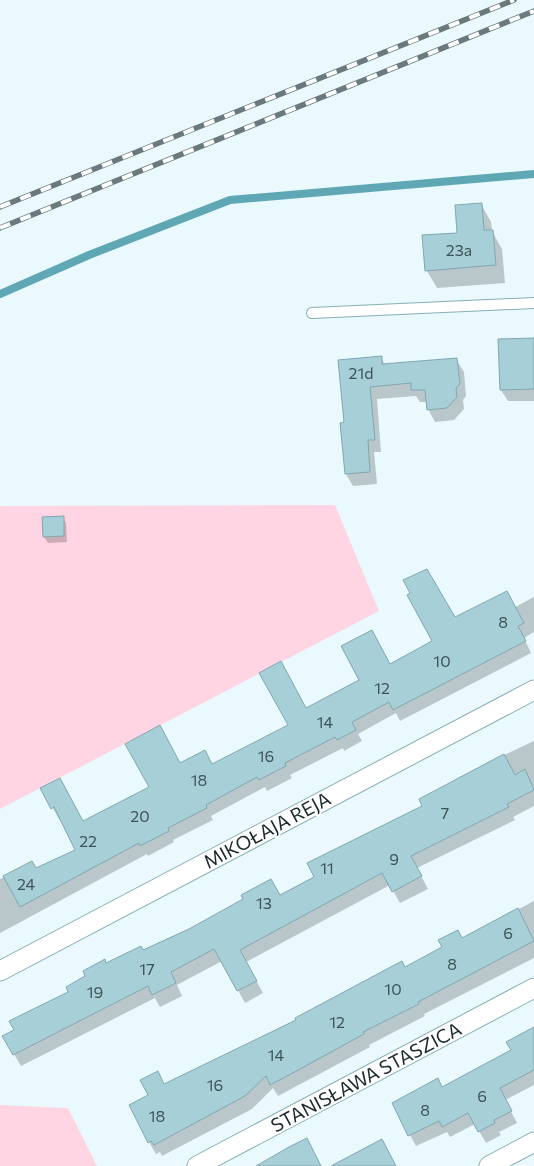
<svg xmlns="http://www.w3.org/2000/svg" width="534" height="1166" font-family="Commissioner,sans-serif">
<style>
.green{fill:#ffd5e4}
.shadow{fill:#0003}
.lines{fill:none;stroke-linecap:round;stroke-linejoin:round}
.stream{stroke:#60a7b6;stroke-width:8}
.building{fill:#a7cfd8;stroke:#80a7b0}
.service-casing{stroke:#87aeb7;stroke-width:12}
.minor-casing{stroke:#87aeb7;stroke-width:21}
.service{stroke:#fff;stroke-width:10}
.minor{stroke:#fff;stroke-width:19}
.rail-casing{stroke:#6a797d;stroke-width:5.5}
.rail{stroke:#fff;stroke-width:4;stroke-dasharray:11;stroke-linecap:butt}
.labels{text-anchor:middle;stroke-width:4;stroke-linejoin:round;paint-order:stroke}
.number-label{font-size:16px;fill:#3e5358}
.street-label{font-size:19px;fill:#1b2a2e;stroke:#fff}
</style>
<rect width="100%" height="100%" fill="#e9f9fd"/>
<!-- green -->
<path class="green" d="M335,505L379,611L0,809V506Z
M0,1105L68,1108L97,1166H0Z"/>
<!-- shadow -->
<path class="shadow" d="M481,204L491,222L492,231L502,249L505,283L437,288L427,271Z
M534,339V401H508L501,390Z
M381,357L385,365L456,359L464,372L466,396L463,400L464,409L454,420L435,422L428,409V402H420L416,396L377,399L381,452H374L377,484L353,486L346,474L342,424H345Z
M63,517L66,523L67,542L48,543L44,537L43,518Z
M534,597V632L524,638L531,653L400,721L396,713L358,734L362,741L344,751L343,748L290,775L292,778L267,791L265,787L211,816L213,820L173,840L174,842L148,856L147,854L0,933V879L32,863L36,869L77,850L61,818L59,819L42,789L83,823L150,787L180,765H212L290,726L306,710L433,641L454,619L515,607Z
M534,741V806L513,817L515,820L417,868L428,889L400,903L390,885L246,962L263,993L245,1003L222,961L177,985L182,996L160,1007L155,998L21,1066L4,1037L70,992L106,964L280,897L316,878L504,755Z
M534,901V958L424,1014L425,1016L369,1045L370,1047L278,1096L273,1088L252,1109L162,1156L160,1152L156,1154L149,1142L150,1096L164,1085L405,969Z
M534,1028V1085L505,1100L517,1123L499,1132L501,1135L486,1143L475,1124L450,1137L447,1132L416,1146L410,1135L442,1089L512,1050Z"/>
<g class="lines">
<!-- stream -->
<path class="stream" d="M0,294L89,255L230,200L534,174"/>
</g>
<!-- building -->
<path class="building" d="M482,203L484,230H493L496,265L425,271L422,235L457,233L455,205Z
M534,338V389L500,390L498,339Z
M382,356V364L457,358L460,384L456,388L457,397L447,408L427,410L425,390H411V383L370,387L375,440H368L370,472L345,474L340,423L344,422L338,360Z
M64,516V536L43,537L42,517Z
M427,569L455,617L507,591L524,623L518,626L526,641L393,710L389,702L352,722L356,730L337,740L335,737L285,763L286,766L259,780L257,777L206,805L207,808L168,828L169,831L140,846L139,843L20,907L3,876L32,861L36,868L75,850L54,807L51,809L40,788L60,778L83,821L149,787L125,744L160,725L180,763L205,750L212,764L288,725L259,673L281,661L306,708L359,680L341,646L372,630L390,664L432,641L407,595L410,593L403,580Z
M504,754L515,775L525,769L534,790L507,804L509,807L411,856L422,876L392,892L382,873L240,950L257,981L237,991L214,949L171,972L176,983L152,995L148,986L13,1055L2,1036L14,1030L9,1021L68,992L66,987L85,976L83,971L105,959L106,963L141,946L143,950L189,929L243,899L241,895L271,879L280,895L314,877L307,863L422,806L419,799Z
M518,908L534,941L418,1002L419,1004L363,1032L364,1034L289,1075L270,1085L266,1076L245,1096L154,1145L151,1141L148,1143L129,1105L148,1095L140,1080L158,1071L164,1084L296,1020L295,1018L402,961L405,967L442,947L438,940L458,930L462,938Z
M534,1027V1070L500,1088L512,1111L494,1120L495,1123L478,1132L468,1113L442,1127L439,1121L408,1136L392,1103L438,1078L442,1087L511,1050L506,1042Z
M307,1138L321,1166H256L289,1147Z
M382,1139L396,1166H331Z"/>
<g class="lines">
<defs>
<path id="service" d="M312,313L534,303"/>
<path id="minor" d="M0,971L534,690
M197,1166L534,988
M489,1166L534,1142"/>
</defs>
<!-- service casing -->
<use href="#service" class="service-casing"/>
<!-- minor casing -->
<use href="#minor" class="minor-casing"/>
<!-- service -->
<use href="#service" class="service"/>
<!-- minor -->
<use href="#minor" class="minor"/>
<defs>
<path id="rail" d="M0,207L514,0
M0,228L534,11"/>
</defs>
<!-- rail casing -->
<use href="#rail" class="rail-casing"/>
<!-- rail -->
<use href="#rail" class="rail"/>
</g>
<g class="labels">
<!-- number labels -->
<g class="number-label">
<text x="459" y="256">23a</text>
<text x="361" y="379">21d</text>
<text x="503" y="628">8</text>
<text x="442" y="667">10</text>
<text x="382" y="694">12</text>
<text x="325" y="728">14</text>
<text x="266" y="762">16</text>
<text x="199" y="786">18</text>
<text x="445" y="819">7</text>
<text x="140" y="822">20</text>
<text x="88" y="847">22</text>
<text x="394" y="865">9</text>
<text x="327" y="874">11</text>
<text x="26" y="890">24</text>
<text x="264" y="909">13</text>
<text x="508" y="939">6</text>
<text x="452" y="970">8</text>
<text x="147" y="975">17</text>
<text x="393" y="995">10</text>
<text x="95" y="998">19</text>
<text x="337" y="1028">12</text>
<text x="276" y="1061">14</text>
<text x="215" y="1091">16</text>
<text x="482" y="1102">6</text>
<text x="425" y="1116">8</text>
<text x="157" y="1122">18</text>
</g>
<!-- street labels -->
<g class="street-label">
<text transform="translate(267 830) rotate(-28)" y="7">MIKOŁAJA REJA</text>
<text transform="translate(366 1077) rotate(-28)" y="7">STANISŁAWA STASZICA</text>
</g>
</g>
</svg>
